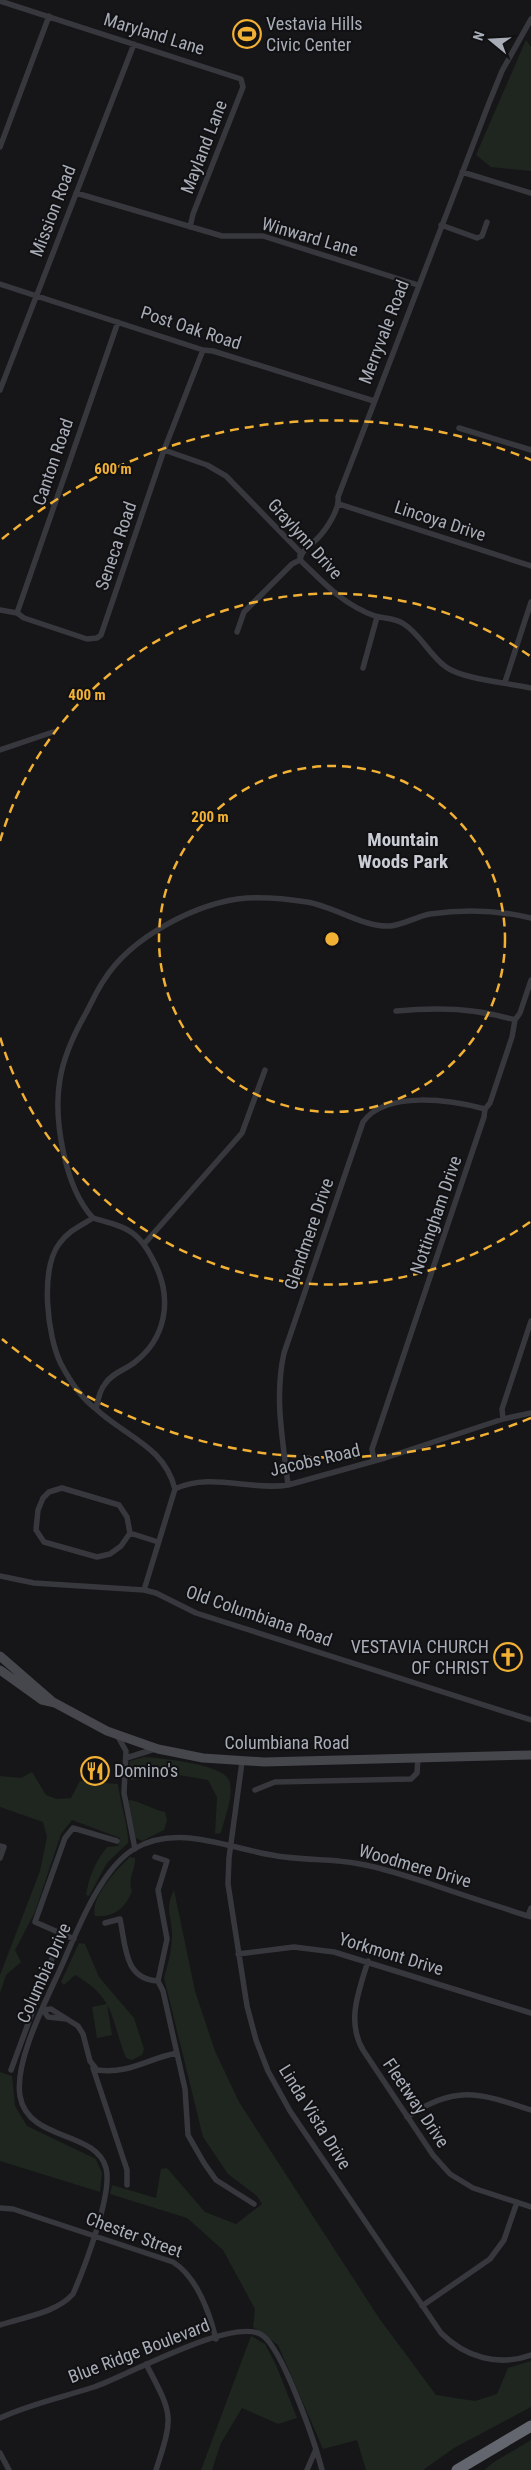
<svg xmlns="http://www.w3.org/2000/svg" width="531" height="2470" font-family="'Roboto Condensed',sans-serif">
<style>
.green{fill:#1e261f}
.lines{fill:none;stroke-linecap:round;stroke-linejoin:round}
.minor{stroke:#37383d;stroke-width:5.5}
.secondary{stroke:#45474d;stroke-width:9}
.motorway{stroke:#63666e;stroke-width:11}
.ring{fill:none;stroke:#f2b134;stroke-width:2.5;stroke-dasharray:9 6}
.labels{text-anchor:middle;stroke-width:4;stroke-linejoin:round;paint-order:stroke}
.poi-label{font-size:18px;fill:#a8adb8;stroke:#111113;text-anchor:start}
.street-label{font-size:18px;fill:#a8adb8;stroke:#111113}
.neighbourhood-label{font-size:19px;font-weight:bold;fill:#c9ccd4;stroke:#111113}
.centre{fill:#f2b134;stroke:#111113;stroke-width:2.5}
.ring-label{font-size:15px;text-anchor:middle;font-weight:bold;fill:#f2b134;stroke:#111113;stroke-width:4;stroke-linejoin:round;paint-order:stroke}
</style>
<rect width="100%" height="100%" fill="#161618"/>
<!-- green -->
<path class="green" d="M526,40L531,47V171L491,167L476,155Z
M144,1757C160,1758 222,1764 229,1780C235,1794 224,1819 221,1833L215,1834L217,1797L208,1780L179,1775L131,1780L128,1773L130,1761Z
M32,1772L46,1795L57,1799L71,1798L80,1781L118,1784C120,1802 129,1828 128,1843L107,1863L89,1896L86,1895C89,1877 95,1862 107,1847L118,1846L120,1838L72,1820L61,1834L35,1912L15,1950L21,1962L6,1975L0,1993V1975L40,1871L47,1837L43,1822L0,1807V1776L21,1778Z
M128,1800C138,1800 153,1810 165,1812L167,1820L164,1830L142,1841L134,1837Z
M130,1857L135,1858C136,1869 127,1879 132,1891C126,1907 114,1918 95,1916C90,1897 117,1869 130,1857Z
M174,1890L195,1991L215,2051L239,2102L379,2318L436,2395L475,2401L497,2394L508,2368L531,2361V2407L454,2448L423,2470H366L357,2440L323,2449L278,2345L253,2327L255,2309L223,2250L187,2218L110,2194L112,2185L156,2198L161,2169L167,2168L205,2212L236,2224L262,2204L257,2196L228,2174L203,2137L164,1978C168,1964 172,1950 172,1935C172,1915 164,1911 174,1890Z
M79,1943L85,1944L99,1977L134,2018L144,2049L142,2055L132,2060L126,2058C111,2020 115,1997 75,1975L64,1985L61,1982Z
M107,2004L112,2035L97,2038L92,2007Z
M0,2072L12,2076L15,2106L27,2126L96,2159L102,2173L100,2192L0,2161Z
M251,2336L265,2344L276,2365L297,2418L278,2424L242,2408L221,2443L212,2470H201Z
M531,2440V2470H484L494,2462Z"/>
<g class="lines">
<!-- minor -->
<path class="minor" d="M0,1L241,79L243,87L193,214L190,227
M0,147L49,16
M462,172L531,193
M76,193L222,236H263L418,285
M441,225L477,238L482,236L487,222
M0,284L203,350L213,351L374,401
M0,390L134,44
M459,428L531,450
M164,450L207,465L226,476L300,552V560C324,583 342,604 375,616C385,619 394,617 404,624C421,635 430,656 446,667C462,679 509,683 531,688
M339,504L531,566
M0,610L17,613L24,618L87,639L97,638L101,635L164,450L203,350
M17,613L118,322
M237,632L244,612L292,564L300,560C302,549 310,546 317,539C326,530 340,509 338,497L489,103L502,71L531,19
M363,668L377,617
M505,682L531,602
M0,750L53,732
M396,1011C438,1007 475,1008 515,1020
M93,1218C65,1188 53,1119 60,1079C64,1055 74,1034 86,1013C92,1002 97,990 104,980C131,937 197,902 247,898C267,897 288,899 307,902C333,906 365,928 390,926C404,925 417,916 430,914C464,909 498,910 531,918
M145,1243L242,1133L265,1070
M96,1409C81,1398 70,1381 61,1364C47,1336 40,1270 59,1244C68,1231 80,1226 93,1218C129,1228 140,1231 156,1266C172,1300 166,1338 135,1362C125,1370 112,1373 105,1384C99,1391 98,1401 96,1409C126,1437 164,1446 175,1489
M503,1419L502,1409L531,1321
M374,1461L372,1449L484,1117L485,1109L490,1103L512,1037L515,1020L520,1013L531,980
M288,1485C283,1440 274,1398 284,1353L363,1122C386,1090 451,1100 485,1109
M62,1488L119,1505L127,1517L130,1533L121,1546L110,1554L97,1557L44,1542L36,1530L38,1510L43,1498L49,1492Z
M130,1533L158,1542
M0,1576L34,1583L144,1590L156,1593L196,1613L531,1720
M144,1590L175,1489C210,1472 251,1491 288,1485L385,1458L503,1419L531,1413
M117,1735L126,1751L124,1793L135,1849
M126,1758L155,1749
M242,1762L229,1858L228,1884L247,2006L256,2040L268,2071L290,2111L441,2333C465,2357 498,2367 531,2355
M255,1790L275,1782L411,1779L417,1773L418,1758
M0,1846L4,1847L0,1858
M155,1857L167,1861L158,1890L167,1939L158,1981
M528,1916L531,1908
M105,1923L120,1919C126,1947 124,1979 158,1981
M74,1939L35,1922L65,1838L73,1828L117,1841
M238,1954L294,1947L334,1952L531,2013
M368,1961C359,1991 346,2021 363,2050L433,2155L450,2174L473,2188L531,2207
M158,1981L163,1991L185,2089L188,2135L204,2163L216,2180L254,2204
M43,2010L51,2009L78,2026L83,2034L90,2061L97,2070C130,2074 146,2059 177,2053
M43,2010L48,2017L66,2019
M93,2068L127,2170V2185
M11,2070L61,1934
M407,2117C456,2084 479,2093 531,2110
M0,2208L13,2209L173,2262C197,2277 209,2311 216,2339
M422,2306L490,2259L504,2240L517,2202
M0,2325C24,2317 56,2313 73,2294C84,2269 113,2193 106,2168C96,2130 28,2142 20,2096C14,2060 48,1997 63,1963C78,1928 101,1869 134,1849C177,1823 228,1848 272,1855C301,1861 331,1858 360,1864C383,1868 406,1876 428,1883C462,1895 497,1906 531,1917
M146,2364C173,2415 174,2415 156,2470
M0,2418C30,2404 63,2397 94,2387C127,2376 233,2316 262,2335C283,2349 315,2443 322,2470
M0,2453L9,2470
M307,2470L316,2449"/>
<!-- secondary -->
<path class="secondary" d="M0,1656L54,1703
M0,1670L42,1700L55,1703L107,1731L158,1749L203,1758L264,1762L531,1755"/>
<!-- motorway -->
<path class="motorway" d="M457,2470L531,2426"/>
</g>
<!-- distance rings -->
<g class="ring">
<circle cx="332" cy="939" r="173"/>
<path d="M530 1222A346 346 0 0 1 0 1037M0 841A346 346 0 0 1 530 656"/>
<path d="M531 1418A519 519 0 0 1 2 1339M2 539A519 519 0 0 1 531 460"/>
</g>
<!-- icons -->
<defs>
<symbol id="stadium-ring" viewBox="-11 -11 22 22"><circle r="9.5" fill="#111113" stroke="#f2b134" stroke-width="1.5"/><path d="M0-5a6.5 5 0 1 0 0 10a6.5 5 0 1 0 0-10ZM-3.5-1.8h7v3.6h-7Z" fill="#f2b134"/></symbol>
<symbol id="church-ring" viewBox="-11 -11 22 22"><circle r="9.5" fill="#111113" stroke="#f2b134" stroke-width="1.5"/><path d="M-1.2-6h2.4v3.5h3.3v2.4h-3.3V6h-2.4V-.1h-3.3v-2.4h3.3Z" fill="#f2b134"/></symbol>
<symbol id="restaurant-ring" viewBox="-11 -11 22 22"><circle r="9.5" fill="#111113" stroke="#f2b134" stroke-width="1.5"/><path d="M-5-6h1v4h1v-4h1v4h1v-4h1v5L-1.5 .5V6h-2V.5L-5-1ZM5-6V6H3V1.5H1.5Q1.5-4 5-6Z" fill="#f2b134"/></symbol>
</defs>
<g fill-rule="evenodd">
<use href="#stadium-ring" x="231" y="18" width="32" height="32"/>
<use href="#church-ring" x="492" y="1641" width="32" height="32"/>
<use href="#restaurant-ring" x="79" y="1755" width="32" height="32"/>
</g>
<g class="labels">
<!-- poi labels -->
<g class="poi-label">
<text x="266" y="30">Vestavia Hills<tspan x="266" dy="21">Civic Center</tspan></text>
<text x="489" y="1653" text-anchor="end">VESTAVIA CHURCH<tspan x="489" dy="21">OF CHRIST</tspan></text>
<text x="114" y="1777">Domino's</text>
</g>
<!-- street labels -->
<g class="street-label">
<text transform="translate(154 34) rotate(17)" y="6">Maryland Lane</text>
<text transform="translate(204 147) rotate(-69)" y="6">Mayland Lane</text>
<text transform="translate(53 211) rotate(-69)" y="6">Mission Road</text>
<text transform="translate(310 237) rotate(16)" y="6">Winward Lane</text>
<text transform="translate(191 328) rotate(18)" y="6">Post Oak Road</text>
<text transform="translate(384 332) rotate(-69)" y="6">Merryvale Road</text>
<text transform="translate(53 462) rotate(-71)" y="6">Canton Road</text>
<text transform="translate(440 521) rotate(18)" y="6">Lincoya Drive</text>
<text transform="translate(305 539) rotate(48)" y="6">Graylynn Drive</text>
<text transform="translate(116 546) rotate(-71)" y="6">Seneca Road</text>
<text transform="translate(436 1215) rotate(-71)" y="6">Nottingham Drive</text>
<text transform="translate(309 1234) rotate(-71)" y="6">Glendmere Drive</text>
<text transform="translate(315 1460) rotate(-13)" y="6">Jacobs Road</text>
<text transform="translate(259 1616) rotate(19)" y="6">Old Columbiana Road</text>
<text x="287" y="1749">Columbiana Road</text>
<text transform="translate(415 1866) rotate(16)" y="6">Woodmere Drive</text>
<text transform="translate(391 1954) rotate(17)" y="6">Yorkmont Drive</text>
<text transform="translate(44 1973) rotate(-66)" y="6">Columbia Drive</text>
<text transform="translate(416 2103) rotate(56)" y="6">Fleetway Drive</text>
<text transform="translate(315 2117) rotate(58)" y="6">Linda Vista Drive</text>
<text transform="translate(134 2235) rotate(20)" y="6">Chester Street</text>
<text transform="translate(139 2351) rotate(-21)" y="6">Blue Ridge Boulevard</text>
</g>
<!-- neighbourhood labels -->
<g class="neighbourhood-label">
<text x="403" y="846">Mountain<tspan x="403" dy="22">Woods Park</tspan></text>
</g>
</g>
<circle cx="332" cy="939" r="8" class="centre"/>
<g class="ring-label">
<text x="113" y="474">600 m</text>
<text x="87" y="700">400 m</text>
<text x="210" y="822">200 m</text>
</g>
<!-- north arrow -->
<g transform="translate(491 40) rotate(288)" stroke="#111113" stroke-width="4" paint-order="stroke">
<path d="M0-4L9 19L0 12L-9 19Z" fill="#a8adb8"/>
<text y="-8" font-size="14" font-weight="bold" text-anchor="middle" fill="#a8adb8">N</text>
</g>
</svg>
